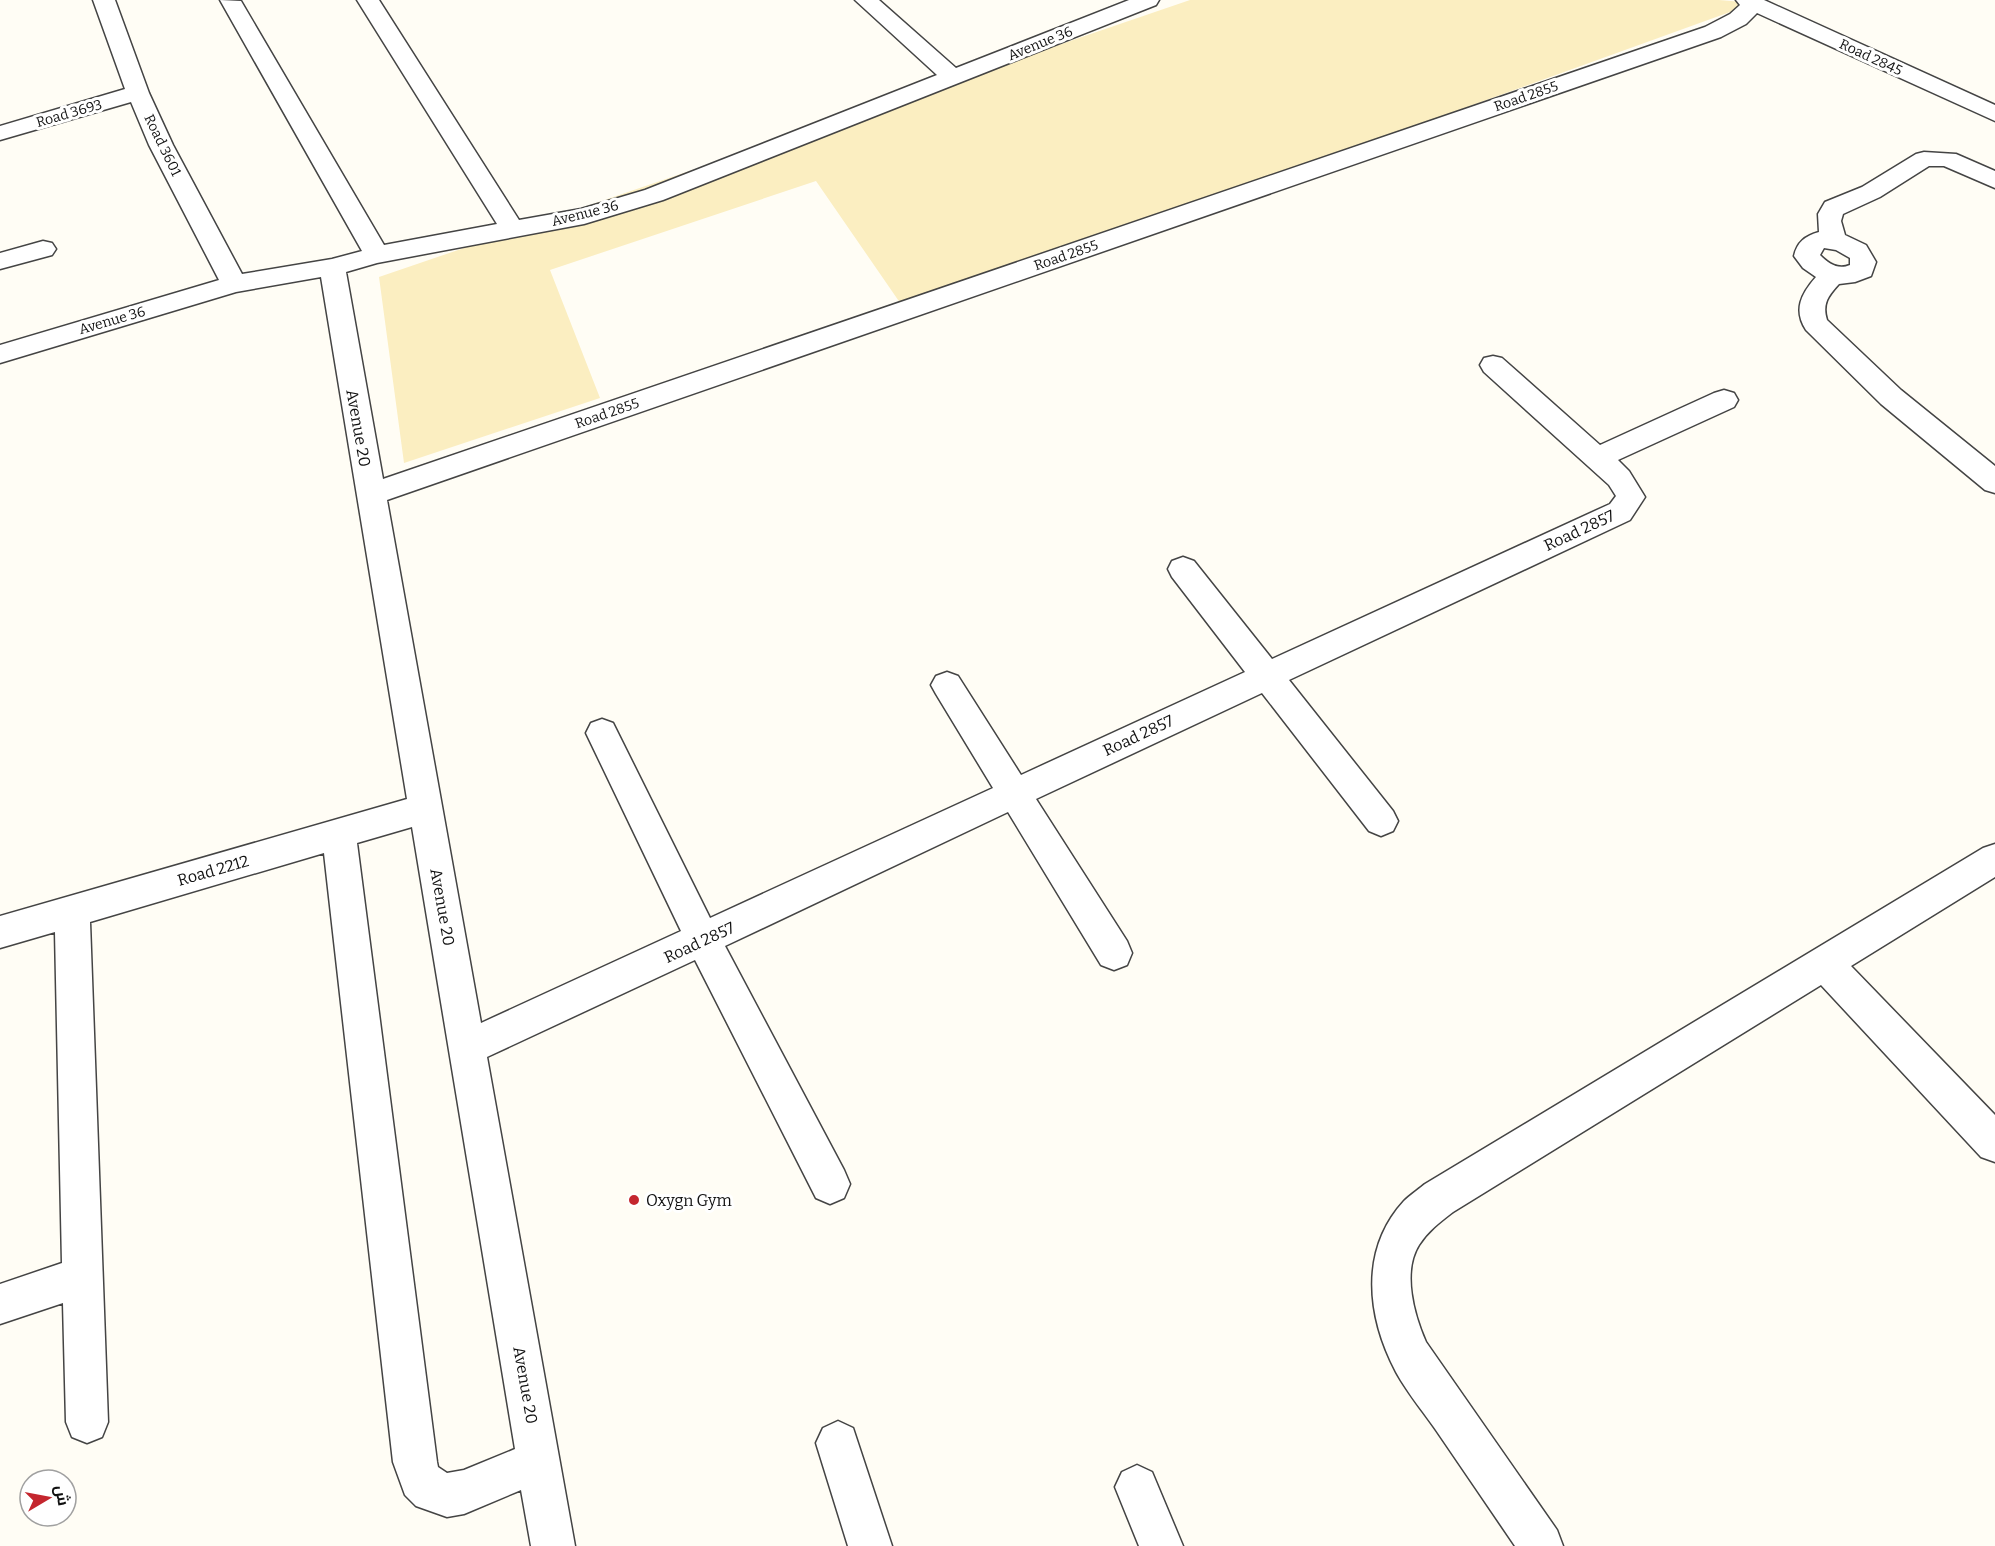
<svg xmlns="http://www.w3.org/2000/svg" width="1995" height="1546" font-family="Bitter,Cairo,serif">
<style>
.sand{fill:#fbeec1}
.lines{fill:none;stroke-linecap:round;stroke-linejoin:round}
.minor-casing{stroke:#444;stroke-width:3}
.minor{fill:#fff;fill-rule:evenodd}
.poi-dot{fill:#c4262e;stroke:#fff;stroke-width:2}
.labels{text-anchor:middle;stroke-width:6;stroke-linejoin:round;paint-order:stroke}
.far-street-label{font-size:14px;fill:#111;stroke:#fff}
.street-label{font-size:16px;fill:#111;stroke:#fff}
.poi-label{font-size:16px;fill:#111;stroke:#fff;text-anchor:start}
</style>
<rect width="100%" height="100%" fill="#fffdf5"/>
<!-- sand -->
<path class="sand" d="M1190,0H1719L1755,3L905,310L816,181L550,270L600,398L404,463L379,277Z"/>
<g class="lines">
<defs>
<path id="minor" d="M93,0H115L149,93L173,145L242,274L332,259L362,251L220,0L241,1L384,245L497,224L357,0H379L519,220L581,209L645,190L937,75L855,0H879L956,68L1129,0H1159L1156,5L663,200L584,224L377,263L346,272L383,479L1705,27L1730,14L1740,5L1736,0H1764L1995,105V121L1757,13L1746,24L1721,37L387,500L481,1023L681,931L586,733L591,723L602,719L613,723L710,918L993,788L936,694L931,685L936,676L947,672L958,676L1021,775L1245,672L1172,577L1168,569L1172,561L1183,557L1194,561L1272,659L1610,504L1616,496L1609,485L1484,372L1480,365L1484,358L1493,356L1502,358L1600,445L1714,393L1724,390L1734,393L1738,400L1734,407L1618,460L1629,471L1645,497L1630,520L1289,680L1393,811L1398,821L1393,831L1381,836L1369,831L1262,693L1036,799L1127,941L1132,953L1127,965L1114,970L1101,965L1008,812L725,946L844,1170L850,1184L844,1198L830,1204L816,1198L695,960L487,1057L575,1546H531L521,1490L464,1514L447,1517L416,1506L405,1495L393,1462L324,853L90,922L108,1422L102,1437L87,1443L72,1437L66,1422L63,1303L0,1324V1284L62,1263L55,932L0,948V916L407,799L321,277L236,292L0,363V345L219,280L149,145L131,102L0,140V126L125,89ZM412,827L515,1449L464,1470L447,1473L438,1467L437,1462L357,843Z
M1924,152L1956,154L1995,171V188L1944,166H1929L1880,197L1843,214L1841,221L1845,235L1866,245L1876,262L1871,276L1855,282L1839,284C1828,296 1822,304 1827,320L1901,390L1995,466V493L1985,490L1881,404L1806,330C1793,310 1801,294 1816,277L1803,268L1794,256C1797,242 1805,236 1819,232L1818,214L1825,202L1862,187L1916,154ZM1824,248L1836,250L1850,258V265C1838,270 1829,264 1820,255Z
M43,241L52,243L56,249L52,255L0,269V253Z
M1995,844V877L1851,966L1995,1115V1162L1981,1157L1821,985L1453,1212C1440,1222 1428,1231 1419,1245C1402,1272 1414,1315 1426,1342L1557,1530L1563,1546H1515C1490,1509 1465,1473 1440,1436C1426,1415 1408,1394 1396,1372C1367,1317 1359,1250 1404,1201C1410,1195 1418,1190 1425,1184L1983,848Z
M838,1421L853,1428L892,1546H848L816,1443L823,1428Z
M1137,1465L1152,1472L1183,1546H1139L1115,1487L1122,1472Z"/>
</defs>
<!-- minor casing -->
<use href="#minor" class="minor-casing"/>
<!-- minor -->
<use href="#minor" class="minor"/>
</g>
<!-- markers -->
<circle class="poi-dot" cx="634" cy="1200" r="6"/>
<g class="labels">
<!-- far-street labels -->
<g class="far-street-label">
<text transform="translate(1040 43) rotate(-22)" y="5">Avenue 36</text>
<text transform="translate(1871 57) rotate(25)" y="5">Road 2845</text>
<text transform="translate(1526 96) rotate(-19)" y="5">Road 2855</text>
<text transform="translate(69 113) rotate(-16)" y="5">Road 3693</text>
<text transform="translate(163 145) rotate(64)" y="5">Road 3601</text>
<text transform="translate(585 213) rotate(-14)" y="5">Avenue 36</text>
<text transform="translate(1066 255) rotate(-19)" y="5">Road 2855</text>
<text transform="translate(112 320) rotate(-16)" y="5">Avenue 36</text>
<text transform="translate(607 413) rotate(-19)" y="5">Road 2855</text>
</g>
<!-- street labels -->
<g class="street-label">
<text transform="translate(359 428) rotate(80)" y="6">Avenue 20</text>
<text transform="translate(1579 530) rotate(-25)" y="6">Road 2857</text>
<text transform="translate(1138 735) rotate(-25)" y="6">Road 2857</text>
<text transform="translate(213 870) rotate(-16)" y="6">Road 2212</text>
<text transform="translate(443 907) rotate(80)" y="6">Avenue 20</text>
<text transform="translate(699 942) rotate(-25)" y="6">Road 2857</text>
<text transform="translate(526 1385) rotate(80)" y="6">Avenue 20</text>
</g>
<!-- poi labels -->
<g class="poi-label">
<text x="646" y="1206">Oxygn Gym</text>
</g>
</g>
<!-- north arrow -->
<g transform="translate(48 1498) rotate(80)"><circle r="28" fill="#ffffff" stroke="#a0a0a0" stroke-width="1.5"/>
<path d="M0-4.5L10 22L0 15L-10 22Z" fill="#c4262e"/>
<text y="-9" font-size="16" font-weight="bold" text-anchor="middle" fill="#111111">ش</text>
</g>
</svg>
